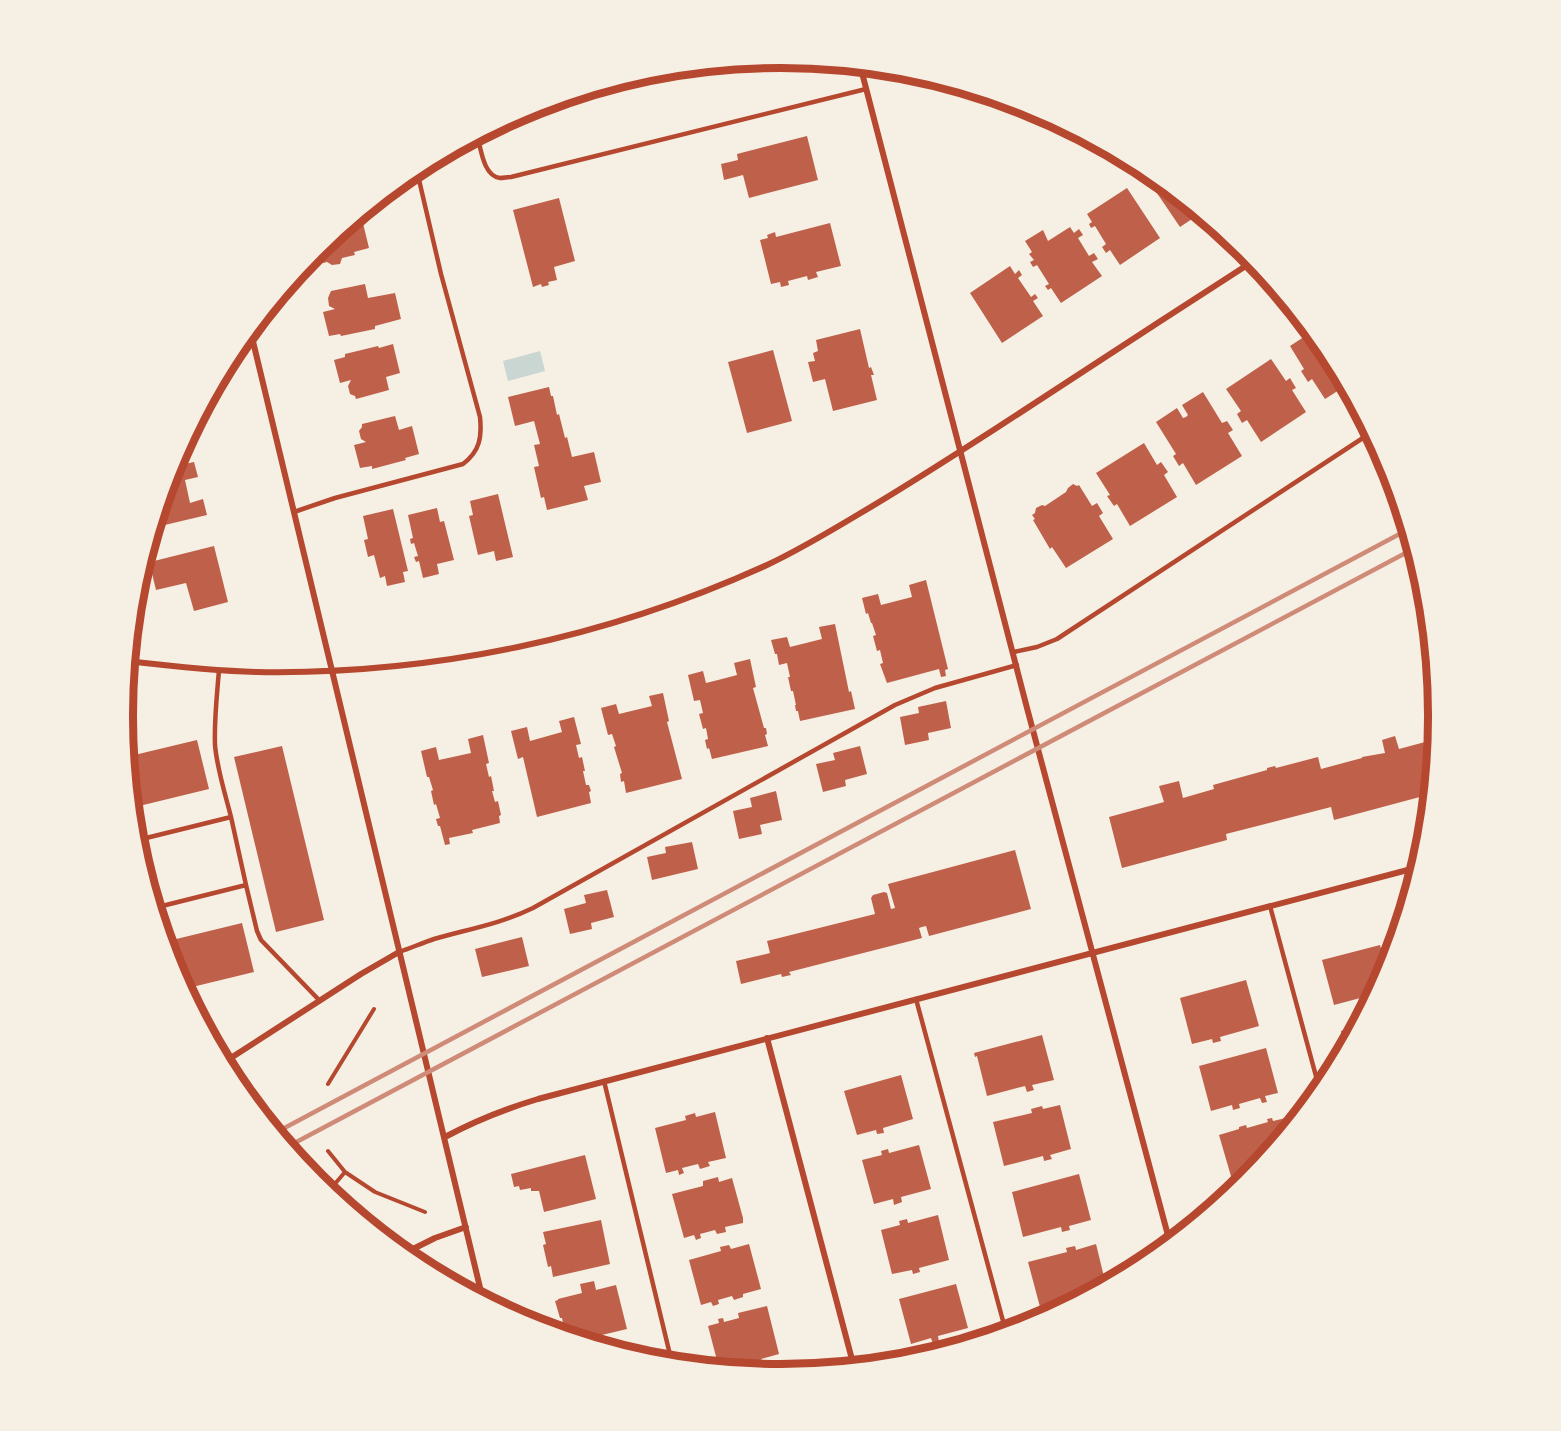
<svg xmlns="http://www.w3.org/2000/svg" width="1561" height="1431" font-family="'Open Sans',sans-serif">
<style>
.water{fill:#c9d6d2}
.building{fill:#bf614a}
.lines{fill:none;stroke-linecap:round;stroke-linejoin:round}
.path{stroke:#b5482f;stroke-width:4}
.service{stroke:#b5482f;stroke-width:4.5}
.minor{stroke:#b5482f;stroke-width:6}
.rail{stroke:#cf8b77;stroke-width:4.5}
.rim{fill:none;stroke:#b5482f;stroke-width:8}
</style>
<rect width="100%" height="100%" fill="#f6efe4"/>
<!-- water -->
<path class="water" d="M540,351L545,371L508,381L503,361Z"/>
<!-- building -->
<path class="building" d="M955,83L976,90L970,92V90L957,93Z
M807,136L818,180L749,198L743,175L724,180L721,164L738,160L737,154Z
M1152,173L1197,210L1201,213L1180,227L1146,177Z
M1127,188L1160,238L1120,265L1110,250L1106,253L1102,247L1106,244L1095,226L1091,228L1089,224L1092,222L1087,214Z
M559,198L575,261L554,267L557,280L548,282L549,285L542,287L541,284L533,287L513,210Z
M361,215L369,248L354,252L355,255L342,258L340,264L332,265L327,262L323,263L319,246L356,216Z
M830,223L841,266L816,272L818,277L808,280L807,276L788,281L789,285L781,287L780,282L771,284L760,240L768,238L767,235L775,232L776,237Z
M1070,227L1074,233L1079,229L1083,235L1078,238L1089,256L1094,253L1098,259L1092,262L1102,276L1061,303L1051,288L1048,290L1045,286L1049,284L1037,265L1033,267L1030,262L1034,260L1029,254L1032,252L1025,241L1043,230L1048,241Z
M1010,266L1015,274L1019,270L1022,275L1018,278L1031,297L1035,294L1038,298L1033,301L1043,316L1002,343L970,293Z
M365,284L368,298L395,293L401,319L375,326V329L341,336L340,334L329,336L323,312L335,309L329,306L328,298L331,291Z
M860,329L869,368L871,367L874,375H871L877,400L833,411L825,379L813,382L808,362L815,361L813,353L818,351L816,340Z
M1313,331L1328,350L1347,385L1325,399L1312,379L1308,382L1301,371L1304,369L1290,346Z
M393,344L400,373L386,377L389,390L356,399L355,396L350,394L348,386L351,380L340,383L334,360L345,357V354L378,346L379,348Z
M773,350L792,421L747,433L728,362Z
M1271,359L1286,381L1290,378L1296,388L1292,390L1306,412L1261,442L1247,420L1242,423L1237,414L1241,411L1226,389Z
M549,387L551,396H553L557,415L559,414L565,438L567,437L572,457L594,452L601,482L584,486L588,500L547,510L544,497L541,498L534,467L539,466L534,445L540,444L534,421L515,426L508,397Z
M1203,392L1222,423L1227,421L1233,430L1228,433L1242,456L1196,485L1183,463L1179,466L1173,456L1176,454L1156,422L1177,408L1183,418L1186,417L1188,415L1182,405Z
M395,416L399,430L412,426L419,454L405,458L406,460L372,469V466L360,468L354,445L366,442L361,439L359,431L362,427V424Z
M1144,443L1157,465L1161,462L1168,472L1164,475L1177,497L1130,526L1117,504L1114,506L1107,496L1110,495L1096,473Z
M194,462L198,477L185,480L190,503L203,499L207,515L152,528L171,467Z
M1073,484L1077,486L1079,485L1092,506L1097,503L1103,513L1099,516L1113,539L1066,568L1052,547L1050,549L1033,520L1035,519L1032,515L1035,513L1036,508L1042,505L1045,506L1066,492L1068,488Z
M498,494L513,557L496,561L494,551L478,555L469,516L473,515L470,501Z
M437,508L440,522L444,521L454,560L437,564L439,574L423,578L419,561L416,562L414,557L418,556L414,543L411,544L410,539L413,538L408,515Z
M393,509L408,571L403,572L405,582L387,586L385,576L380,578L374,555L368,557L364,540L368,539L363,516Z
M214,546L228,602L194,611L186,583L156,590L149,561L153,559L154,561Z
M926,580L948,669L945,670L946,676L941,677L939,669L887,683L880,664L883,663L880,650L877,651L873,636L876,635L872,623H871L868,613L866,614L862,598L878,594L881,605L912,597L909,585Z
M835,624L849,692L851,691L855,709L800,721L798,711H796L795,705H796L793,691H791L788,677H790L787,663L779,665L777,654H775L771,640L787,637L790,647L822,639L819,627Z
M750,659L756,687L753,688L764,728H766L767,734L765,735L768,746L712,759L709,748L707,749L705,740L708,739L706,728L703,729L699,714L703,713L700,700L694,701L688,675L703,671L706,683L722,679L737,675L734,663Z
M663,693L669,721L667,722L682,779L626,793L624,781L621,782L620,774L622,773L614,747L616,746L612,734L608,735L601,708L616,704L619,714L652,706L649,696Z
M946,701L951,728L928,733L929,740L905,745L900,717L919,713L918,707Z
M574,717L581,744L576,745L579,758L582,757L585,771H583L586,785H589L591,791L589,792L591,803L537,817L523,757L518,759L511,731L527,727L530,741L562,732L559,721Z
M483,735L489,763L486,764L489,777L491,776L494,791H492L495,802L498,801L501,815L499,816L500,823L472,830L473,833L449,838L450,844L445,845L440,826H438L436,819L440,818L436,804L434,805L431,791L433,790L429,777H427L421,751L436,747L439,760L471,753L468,739Z
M1395,736L1399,749L1425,742L1433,772L1431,794L1334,820L1331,807L1226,834L1227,840L1122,868L1109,817L1164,802L1159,786L1179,781L1183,798L1214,789L1213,785L1267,770V768L1275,766L1276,768L1318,757L1321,769L1362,758V757L1385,753L1382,740Z
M197,740L209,789L131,808L126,757Z
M282,746L324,920L276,932L234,757Z
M860,746L867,774L845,780L846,786L823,792L816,764L835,760L833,753Z
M776,791L782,820L760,825L762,834L739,839L733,811L752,807L750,798Z
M692,842L698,869L652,880L647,857L666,853L665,847Z
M1015,850L1031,909L929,936L926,926L922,927L919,928L922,938L789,972L791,975L782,977L781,974L741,984L736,961L770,953L767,941L875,914L871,898L873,895L884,892L887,893L891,909L895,908L888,884Z
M607,890L614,917L591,923L592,929L570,934L564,909L586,903L584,895Z
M242,923L254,972L184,989L172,967L164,942Z
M522,937L529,966L482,977L475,949Z
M1380,945L1387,971L1374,995H1372L1371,1001L1366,1002L1364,997L1334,1005L1322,960Z
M1246,980L1259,1026L1220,1037L1221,1041L1213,1043L1212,1039L1192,1044L1180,998Z
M1357,1026L1355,1031L1345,1049L1341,1031Z
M1042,1035L1054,1080L1032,1085L1034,1090L1027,1092L1025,1086L987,1096L977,1056L975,1057L974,1053Z
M1266,1048L1278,1093L1265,1096L1267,1102L1262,1103L1260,1098L1239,1104L1240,1108L1233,1110L1232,1105L1211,1111L1199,1066Z
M901,1075L913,1119L883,1128L884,1133L877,1134L876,1130L857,1135L844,1091Z
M1060,1105L1071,1149L1050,1155L1052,1159L1044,1161L1043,1156L1004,1166L993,1122L1032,1113L1031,1109L1042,1106L1043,1109Z
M715,1112L726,1158L708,1162L710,1166L700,1169L698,1164L682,1168L684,1173L679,1175L678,1170L666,1173L655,1128L686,1120L685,1116L695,1113L696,1117Z
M1272,1118L1273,1121L1286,1118L1289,1129L1246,1181L1235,1190L1219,1135L1239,1129V1127L1246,1125L1247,1128L1268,1122L1267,1119Z
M919,1145L931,1189L901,1197L902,1202L894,1205L893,1199L874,1204L862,1160L882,1155L881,1151L888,1149L889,1153Z
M585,1155L596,1199L544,1212L539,1191H531V1188L520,1190L519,1186L514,1187L511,1174Z
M1079,1174L1091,1220L1069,1226L1070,1230L1062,1232L1061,1227L1023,1237L1012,1192Z
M718,1177L719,1182L732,1178L743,1218V1223L725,1227L726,1232L717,1234L715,1230L700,1234L701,1238L696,1240L694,1235L684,1238L672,1194L703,1186V1181Z
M938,1215L949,1260L919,1268L920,1272L913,1274L912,1270L892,1274L881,1230L900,1225L899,1221L907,1219L908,1223Z
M601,1220L610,1264L553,1277L551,1266L548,1267L543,1245L546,1244L543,1232Z
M749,1244L761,1289L743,1294V1297L734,1300L732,1296L718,1300L719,1304L713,1306L711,1302L701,1305L689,1260L721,1251L720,1247L729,1245L731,1249Z
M1096,1244L1106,1285L1086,1295L1040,1307L1028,1262L1067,1252L1066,1248L1075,1246L1076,1250Z
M594,1281L596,1290L616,1285L627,1329L581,1340L559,1333L557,1325L563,1323L562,1318H560L555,1301L558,1300V1299L582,1293L580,1284Z
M956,1284L968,1328L938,1336L939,1342L933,1344L931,1338L911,1344L899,1299Z
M767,1306L779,1354L761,1359L762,1363L748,1367L747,1362L736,1366V1370L731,1369V1367L719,1368L708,1326L719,1323L718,1319L723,1318L724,1322L739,1318L738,1313Z"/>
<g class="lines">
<!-- path -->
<path class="path" d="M328,1084L374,1009
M328,1151L345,1172L375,1192L425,1212
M328,1192L345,1172"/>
<!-- service -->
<path class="service" d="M477,135C481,148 483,176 500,178C504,178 507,177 511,177L866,89
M294,512L335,498L463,464C480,451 482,437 480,417L441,274L416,167
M1014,652L1037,647L1057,639L1372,432
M219,670C217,695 214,720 215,745C217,769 225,793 231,817
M134,841L231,817L246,885L154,908
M246,885L257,931L261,940L320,1001
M1270,906L1320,1091
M399,952C411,948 422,943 434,939C469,929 500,924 533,908L895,705L935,688L1017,665
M916,999L1006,1332
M604,1081L672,1363"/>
<!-- minor -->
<path class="minor" d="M860,65L1027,708L1170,1243
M250,329L483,1300
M127,661C170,666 213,671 257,672C433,675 607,638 767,565C799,550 829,532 859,514C905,487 950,458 995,429C1082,372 1168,316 1255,260
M767,1038L854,1367
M223,1063L361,974L399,952
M445,1137C475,1121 505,1109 538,1099L1419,867
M403,1254L435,1238L466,1227"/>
<!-- rail -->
<path class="rail" d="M275,1133L1409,529
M287,1147L1415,548"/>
</g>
<!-- crop -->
<path d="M0 0H1561V1431H0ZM780 68H781A647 647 0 0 1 1428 715V717A647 647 0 0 1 781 1364H780A647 647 0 0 1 133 717V715A647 647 0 0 1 780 68Z" fill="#f6efe4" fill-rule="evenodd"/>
<path class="rim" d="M780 68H781A647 647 0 0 1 1428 715V717A647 647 0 0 1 781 1364H780A647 647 0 0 1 133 717V715A647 647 0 0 1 780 68Z"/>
</svg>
